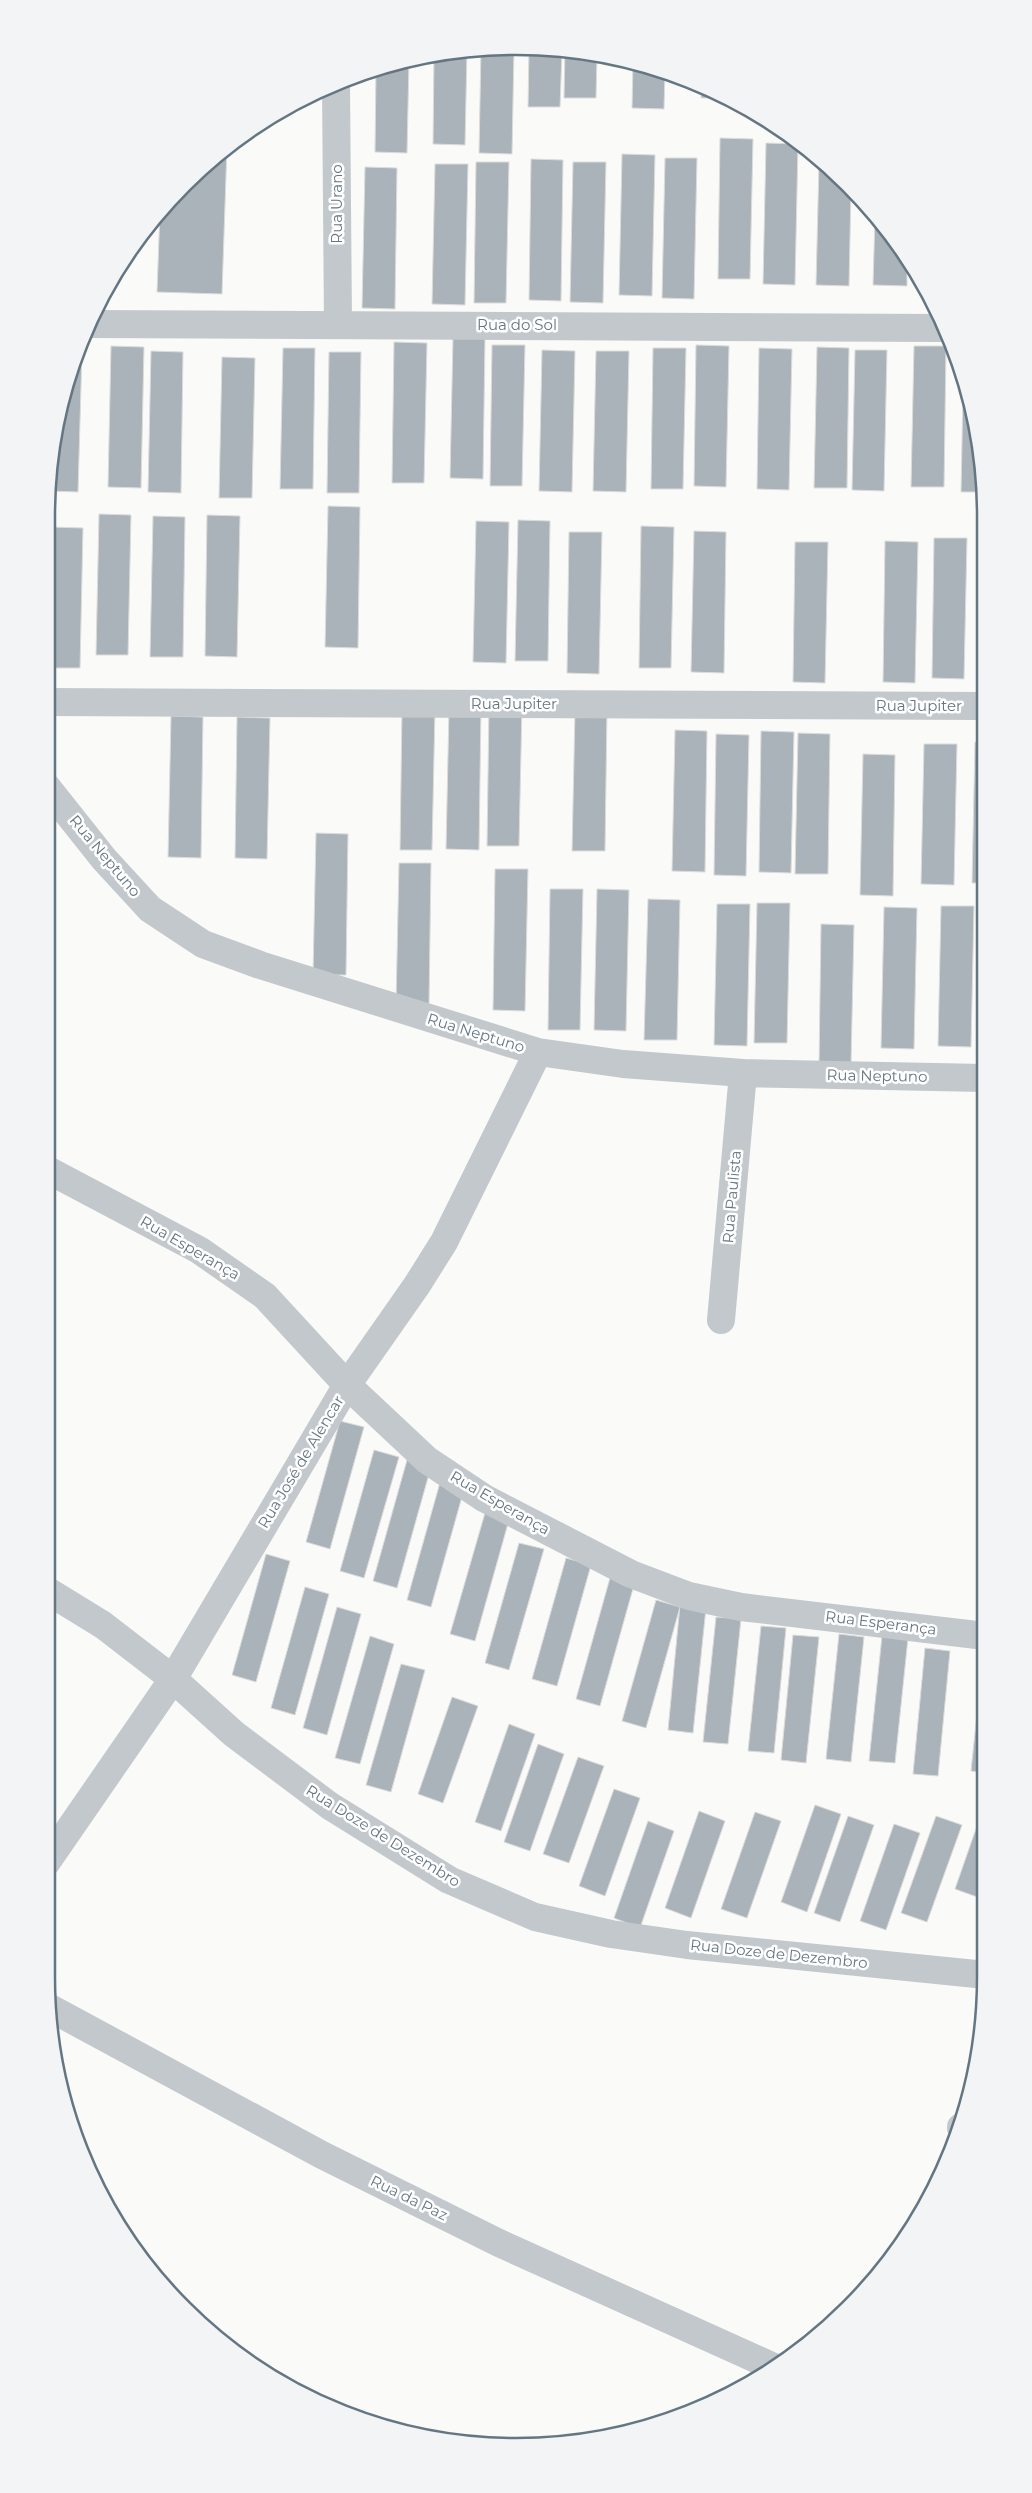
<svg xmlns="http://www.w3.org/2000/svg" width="1032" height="2493" font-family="Montserrat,sans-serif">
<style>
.building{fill:#aab3b9;stroke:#dcdcda}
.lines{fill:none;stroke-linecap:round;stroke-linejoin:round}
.street{stroke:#c3c8cc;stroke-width:28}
.labels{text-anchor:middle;stroke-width:5;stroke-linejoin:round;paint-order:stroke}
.street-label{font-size:15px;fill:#657683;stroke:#fff}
.rim{fill:none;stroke:#657683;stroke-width:2.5}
</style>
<rect width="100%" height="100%" fill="#fafaf8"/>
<!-- building -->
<path class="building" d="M481,48H514L512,154L479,153Z
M529,49L562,50L560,107H528Z
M467,50L465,145L433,144L434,56Z
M565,50L597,55L596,98H564Z
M409,60L407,153L375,152L376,69Z
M633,63L665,71L664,109L632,108Z
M702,88L721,98H701Z
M720,138L753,139L750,279H718Z
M766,143L798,144L795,285L763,284Z
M227,146L222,294L157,292L160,210Z
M622,154L655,155L652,296L619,295Z
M665,158H697L694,299L662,298Z
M531,159L563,160L561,301L529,300Z
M476,162H509L506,303H474Z
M573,162H606L603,303L570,302Z
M819,162L851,190L849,286L816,285Z
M435,164H468L465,305L432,304Z
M365,167L397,168L395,309L362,308Z
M875,215L907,263V286L873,285Z
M453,337L485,338L483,479L450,478Z
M394,342L427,343L424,483H392Z
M492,345H525L522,486H490Z
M696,345L729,346L726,487L694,486Z
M111,346L144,347L141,488L108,487Z
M914,346H946L944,487H911Z
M817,347L849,348L847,488H814Z
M283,348H315L313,489H280Z
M653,348H686L683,489H651Z
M759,348L792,349L789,490L757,489Z
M542,350L575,351L572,492L539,491Z
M855,350H887L884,491L852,490Z
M78,351H82L78,492L50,491L71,365Z
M151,351L183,352L181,493L148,492Z
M596,351H629L626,492L593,491Z
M329,352H361L359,493H327Z
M222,357L255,358L252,498H219Z
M963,391L982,454V492H961Z
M328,506L360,507L358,648L325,647Z
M99,514L131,515L128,655H96Z
M207,515L240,516L237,657L205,656Z
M153,516L185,517L183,657H150Z
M518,520L550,521L548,661H515Z
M476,521L509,522L506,663L473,662Z
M641,526L674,527L671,668H639Z
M50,527L83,528L80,668H48Z
M694,531L726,532L724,673L691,672Z
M569,532H602L599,674L567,673Z
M934,538H967L964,679L932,678Z
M885,541L918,542L915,683L883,682Z
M795,542H828L825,683L793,682Z
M489,705H522L519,846H487Z
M449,708L481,709L479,850L446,849Z
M402,709H435L432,850H400Z
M575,710H607L605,851H572Z
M171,716L203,717L201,858L168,857Z
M237,717L270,718L267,859L235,858Z
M675,730L707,731L705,872L672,871Z
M761,731L794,732L791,873L759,872Z
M798,733L830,734L828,874H795Z
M716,734L749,735L746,876L714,875Z
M975,742H982L983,883H972Z
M924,744H957L954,885L921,884Z
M863,754L895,755L893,896L860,895Z
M316,833L348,834L346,975H313Z
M399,863H431L429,1004H396Z
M495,869H528L525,1011L493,1010Z
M550,889H583L580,1030H548Z
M597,889L629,890L626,1031L594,1030Z
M648,899L680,900L677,1040H644Z
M757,903H790L787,1043H754Z
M717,904H750L747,1046L714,1045Z
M941,906H974L971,1047L938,1046Z
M884,907L917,908L914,1049L881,1048Z
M821,924L854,925L851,1066L819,1065Z
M340,1421L364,1427L330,1549L306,1542Z
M374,1450L399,1457L364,1578L340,1571Z
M407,1460L431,1467L397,1588L373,1581Z
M441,1479L465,1486L431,1607L407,1600Z
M485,1513L509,1520L475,1641L450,1634Z
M519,1543L544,1549L509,1670L485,1663Z
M266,1554L290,1561L256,1682L232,1675Z
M566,1558L591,1565L557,1686L532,1679Z
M610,1578L634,1585L600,1706L576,1699Z
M305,1587L329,1594L295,1715L271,1708Z
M656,1600L680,1607L646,1728L622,1721Z
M680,1605L706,1608L693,1733L668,1730Z
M337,1607L361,1614L327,1735L303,1728Z
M716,1617L741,1619L728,1744L703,1742Z
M761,1626L786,1628L774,1753L748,1751Z
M839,1634L864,1637L851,1762L826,1759Z
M793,1635L819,1637L806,1763L781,1760Z
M370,1636L394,1644L360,1764L335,1758Z
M882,1636L908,1638L895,1763L869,1761Z
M984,1646H985V1773L971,1771Z
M925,1648L950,1651L938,1776L913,1774Z
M401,1664L425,1670L391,1792L366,1785Z
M452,1697L478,1706L443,1803L418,1794Z
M509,1724L535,1734L501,1831L475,1822Z
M538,1744L564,1754L530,1851L504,1842Z
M578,1757L604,1766L569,1863L543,1854Z
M614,1789L640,1798L605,1896L579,1886Z
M985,1803L986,1884L980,1898L955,1889Z
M815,1805L841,1814L807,1912L781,1902Z
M699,1811L725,1821L691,1918L665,1908Z
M755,1812L781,1821L747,1918L721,1909Z
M848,1816L874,1825L840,1922L814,1913Z
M936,1816L962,1825L927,1922L901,1913Z
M648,1821L674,1831L640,1928L614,1918Z
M894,1824L920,1833L886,1930L860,1921Z"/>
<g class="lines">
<!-- street -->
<path class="street" d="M336,84L338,324
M90,324L943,328
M46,702L982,706
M46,786L104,859L150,909L203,944L260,965L538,1052L623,1064L743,1073L983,1078
M46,1169L199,1250L265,1296L347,1385L427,1460L484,1498L631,1574L689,1596L741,1607L985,1636
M721,1320L743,1073
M46,1590L103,1625L173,1679L234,1734L330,1806L449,1880L535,1917L611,1934L687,1945L986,1975
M46,1863L173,1679L347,1385L417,1285L444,1242L538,1052
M52,2009L322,2155L499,2243L776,2368
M961,2128V2127"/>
</g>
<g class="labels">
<!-- street labels -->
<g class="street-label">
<text transform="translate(337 204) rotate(-90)" y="5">Rua Urano</text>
<text x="517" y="330">Rua do Sol</text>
<text x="514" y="709">Rua Jupiter</text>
<text x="919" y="711">Rua Jupiter</text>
<text transform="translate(105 856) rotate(50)" y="5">Rua Neptuno</text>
<text transform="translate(476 1033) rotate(17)" y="5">Rua Neptuno</text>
<text transform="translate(877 1076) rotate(1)" y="5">Rua Neptuno</text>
<text transform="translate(732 1197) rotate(-85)" y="5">Rua Paulista</text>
<text transform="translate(190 1248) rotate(30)" y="5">Rua Esperança</text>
<text transform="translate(301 1462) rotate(-59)" y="5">Rua José de Alencar</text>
<text transform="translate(500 1503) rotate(30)" y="5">Rua Esperança</text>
<text transform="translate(881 1623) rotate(7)" y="5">Rua Esperança</text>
<text transform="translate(383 1836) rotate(32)" y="5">Rua Doze de Dezembro</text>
<text transform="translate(779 1954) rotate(6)" y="5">Rua Doze de Dezembro</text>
<text transform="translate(409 2198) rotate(26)" y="5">Rua da Paz</text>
</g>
</g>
<!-- crop -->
<path d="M0 0H1032V2493H0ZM516 55H516A461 461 0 0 1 977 516V1977A461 461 0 0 1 516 2438H516A461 461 0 0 1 55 1977V516A461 461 0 0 1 516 55Z" fill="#f3f4f5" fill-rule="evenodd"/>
<path class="rim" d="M516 55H516A461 461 0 0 1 977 516V1977A461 461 0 0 1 516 2438H516A461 461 0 0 1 55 1977V516A461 461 0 0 1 516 55Z"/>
</svg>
